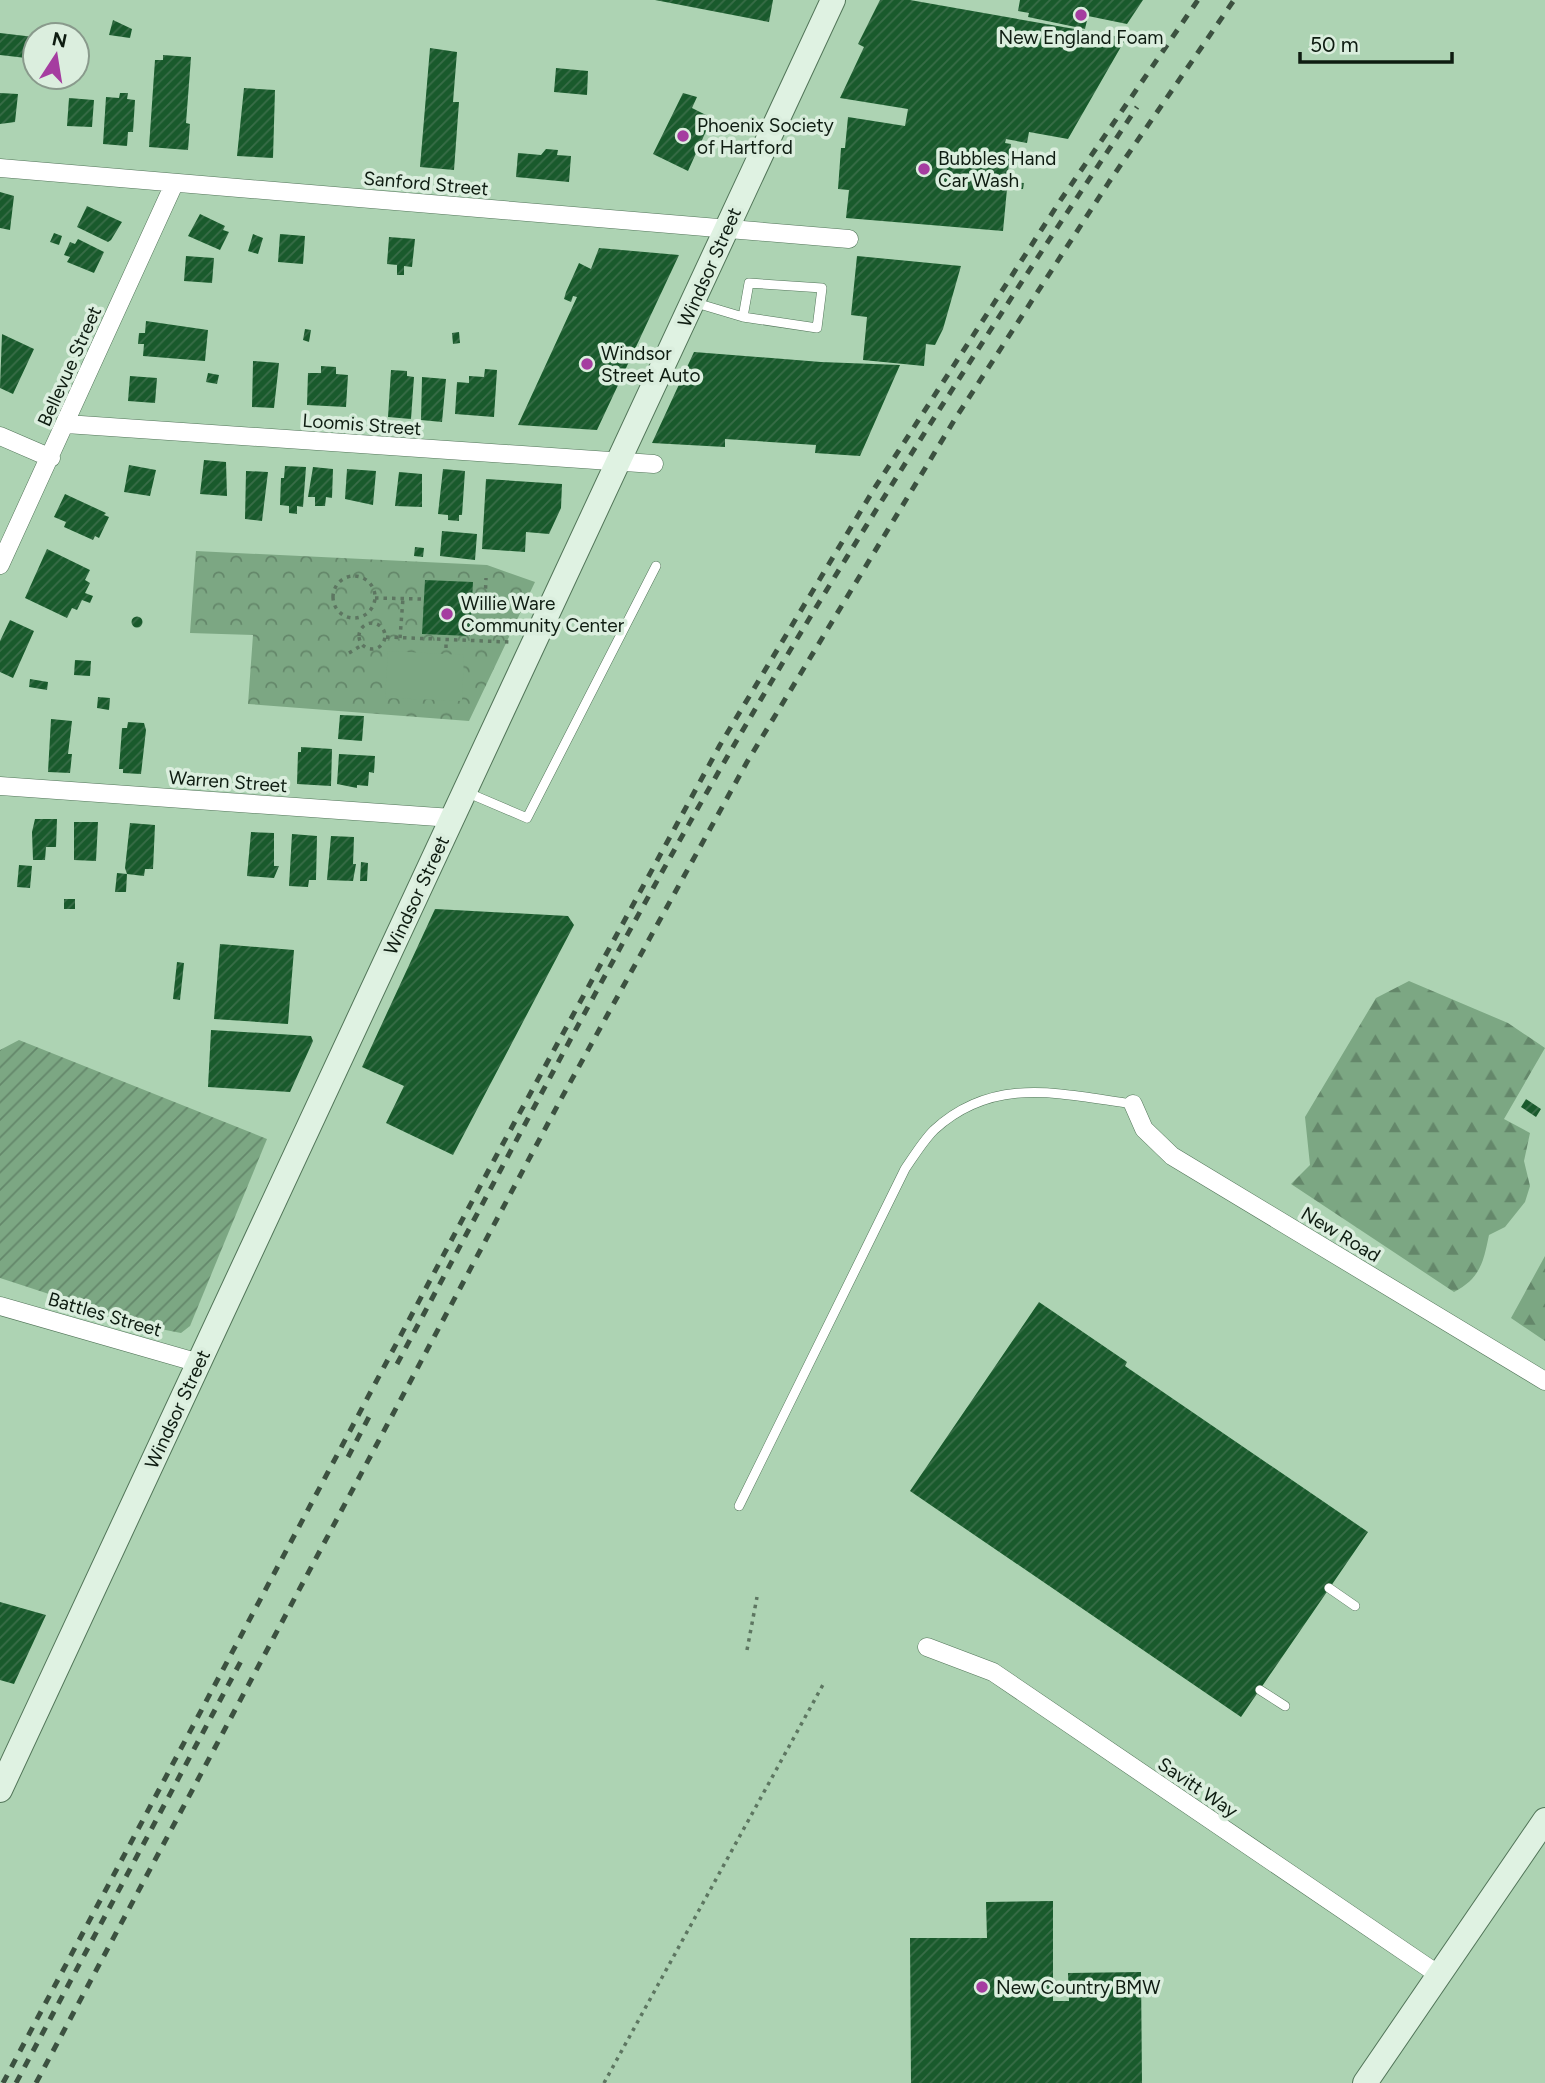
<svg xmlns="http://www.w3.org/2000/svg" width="1545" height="2083" font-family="Figtree,sans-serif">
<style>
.forest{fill:url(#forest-firs)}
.park{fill:url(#park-crowns)}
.garden{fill:url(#garden-furrows)}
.pitch{fill:#7ca783}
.building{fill:url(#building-hatch)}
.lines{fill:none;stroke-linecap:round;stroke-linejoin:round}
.lane-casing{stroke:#527559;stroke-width:10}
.street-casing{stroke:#527559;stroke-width:19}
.secondary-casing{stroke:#527559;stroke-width:26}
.path{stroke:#5d7661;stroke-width:3.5;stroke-dasharray:3.5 5;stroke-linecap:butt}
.lane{stroke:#fff;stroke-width:9}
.street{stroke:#fff;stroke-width:18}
.secondary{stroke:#dff2e2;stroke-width:24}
.rail{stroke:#3c5140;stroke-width:5;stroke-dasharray:9 9;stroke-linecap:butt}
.poi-dot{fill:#a53da0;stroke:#dbeede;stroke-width:2.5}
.labels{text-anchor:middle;stroke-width:7;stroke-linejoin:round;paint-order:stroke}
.poi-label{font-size:19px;fill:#0e1c11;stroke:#dbeede;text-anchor:start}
.street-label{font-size:19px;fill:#0e1c11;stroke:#dbeede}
</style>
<defs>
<pattern id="forest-firs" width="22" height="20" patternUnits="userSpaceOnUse" patternTransform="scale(1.75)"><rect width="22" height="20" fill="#7ca783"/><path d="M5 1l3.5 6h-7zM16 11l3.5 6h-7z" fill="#64876a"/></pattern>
<pattern id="park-crowns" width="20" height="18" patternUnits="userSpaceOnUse" patternTransform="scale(1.75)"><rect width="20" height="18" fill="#7ca783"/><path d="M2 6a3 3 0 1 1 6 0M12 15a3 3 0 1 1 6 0" fill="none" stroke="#64876a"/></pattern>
<pattern id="garden-furrows" width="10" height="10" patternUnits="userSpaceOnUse" patternTransform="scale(1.75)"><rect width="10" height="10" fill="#7ca783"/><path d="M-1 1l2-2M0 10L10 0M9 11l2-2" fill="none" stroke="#64876a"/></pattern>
<pattern id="building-hatch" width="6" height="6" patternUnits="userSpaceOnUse" patternTransform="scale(1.75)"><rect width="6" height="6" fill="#195a2c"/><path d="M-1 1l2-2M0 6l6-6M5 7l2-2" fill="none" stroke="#396d48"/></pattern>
</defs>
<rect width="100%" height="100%" fill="#add3b3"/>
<!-- forest -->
<path class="forest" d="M1409,981L1508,1023L1545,1048L1504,1119L1530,1133L1524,1161L1530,1186L1525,1202L1505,1227L1489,1235C1483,1264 1480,1278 1454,1292L1291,1184L1310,1165L1305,1117L1376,998Z
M1545,1256V1341L1511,1318Z"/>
<!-- park -->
<path class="park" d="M196,551L487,565L535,582L469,721L248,704L253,635L190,633Z"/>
<!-- garden -->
<path class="garden" d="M19,1040L267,1139L190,1326L181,1333L150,1327L0,1278V1050Z"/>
<!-- pitch -->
<path class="pitch" d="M388,651L464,655L462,701L385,698Z"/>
<!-- building -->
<path class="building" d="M655,0H773L769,22Z
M880,0H910L1126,38L1068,139L1029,132L1027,143L1006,139L1005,143L1011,144L1007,182L1024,183L1023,189H1007L1003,231L846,218L849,190L838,189L841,148H845L848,117L905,126L908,109L840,98L864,47L858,44Z
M1020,0H1143L1127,24L1088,16L1085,29L1028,17L1029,13L1018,11Z
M113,20L132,29L130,38L109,35Z
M0,33L34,37L35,59L0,55Z
M430,48L457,52L453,102H459L454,170L420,167Z
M163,55L191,57L186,123L190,124L188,150L149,147L155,60H163Z
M556,68L588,71L587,95L554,92Z
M244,88L275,90L273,158L237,156Z
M0,93L18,94L15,122L0,124Z
M120,93H128L127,99L135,100L133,132H128L127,146L103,144L106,97L119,98Z
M683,93L697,97L692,108L712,118L688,171L653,154Z
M69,98L94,100L92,127L67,126Z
M546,149L558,150L557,155L571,156L569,182L516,177L518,153L541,155Z
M0,192L14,196L10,230L0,228Z
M87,206L122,222L111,240L108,242L77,227Z
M200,214L225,226L223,230L229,232L220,250L188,236Z
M54,233L62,236L59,245L50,242Z
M253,234L263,238L258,254L248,251Z
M280,234L305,236L303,264L278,262Z
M389,237L415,239L412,267L404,266V275H397V265L387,264Z
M78,239L104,252L94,273L67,262L70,257L64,255L70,242L75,244Z
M599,248L679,255L597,430L518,425L577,297L573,296L571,302L564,299L566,292L579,263L591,269Z
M186,256L214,258L212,283L184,281Z
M857,256L961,266L943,329L935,345L926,344L924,366L863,360L867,317L851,315Z
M146,321L208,330L205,361L143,356L144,344H138L139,333H145Z
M305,329L311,330L309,342L303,340Z
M459,332L460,343L453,344L452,333Z
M2,334L34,349L13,394L0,388Z
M694,352L821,362L900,365L860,456L815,453L816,445L725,439V447L652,443Z
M253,361L279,363L274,408L252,407Z
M321,366L336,367V374L348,375L346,407L307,405L308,373H321Z
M485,369L497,370L494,417L455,414L457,382L469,383V376L484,377Z
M391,370L407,371V376L414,377L411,419L388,417Z
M208,373L219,375L217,384L206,382Z
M130,376L157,378L155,403L128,401Z
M422,377L446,379L442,422L421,420Z
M204,460L226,462L227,496L200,494Z
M129,465L156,470L150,496L124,492Z
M285,466L306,467L303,507L297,506V514L289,513V506L280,505L281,478H284Z
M313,467L333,469L332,498L326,497L325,506H315V497H308Z
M347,469L376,471L373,505L345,499Z
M443,469L465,471L462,515H459V521L448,520V515L438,514Z
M246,471L268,472L262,521L245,519Z
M399,472L422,474V507L395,506Z
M486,479L562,484L561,508L549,534L526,532L525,552L482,549Z
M65,494L106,513L104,515L109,517L99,538L95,536L93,540L64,527L66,522L54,517Z
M442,531L477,534L475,560L440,556Z
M415,547L424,548L423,557L414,556Z
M47,549L90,570L85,580L90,583L85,593L93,596L90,603L82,600L77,610L72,608L67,618L25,598Z
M425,580L473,582L470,636L422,634Z
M131.5 622a5.5 5.5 0 1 1 11 0a5.5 5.5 0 1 1-11 0Z
M10,620L34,631L13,678L0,672V641Z
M75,660L91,661L90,676L74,675Z
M30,679L48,682L47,690L29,687Z
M98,697L110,698L109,710L97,708Z
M340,715L364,716L362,741L338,739Z
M51,719L72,721L68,754H72L70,773L48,772Z
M128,722L144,723L146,730L141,774L123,773V769H119L122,728H127Z
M301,747L332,749L331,786L297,784L298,752H301Z
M339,754L375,756L374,773L369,772L368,786L357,785V788L337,784Z
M35,819H57L56,847H46L45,860H33L32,832Z
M74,822H98L96,861L74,860Z
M130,823L155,825L153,869H145L144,876L127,874L125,868Z
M251,832L274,833V866H279L274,878L247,876Z
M292,834L317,836L316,880H309L308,887L289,886Z
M331,836L354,837L353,864H356L353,881L327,880Z
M361,862L368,863L367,881H360Z
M19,865L32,866L30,888L17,887Z
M117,873L127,874L126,892H115Z
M64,899H75V909H64Z
M435,909L568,916L574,925L453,1155L386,1123L404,1086L362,1067Z
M220,944L294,950L288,1024L214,1019Z
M177,962L184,963L180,1000L173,999Z
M211,1030L311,1036L313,1041L290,1092L208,1087Z
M1526,1099L1541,1109L1536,1117L1521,1107Z
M1039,1302L1127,1362L1125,1366L1368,1532L1241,1717L910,1491Z
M0,1602L46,1615L14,1684L0,1680Z
M1053,1901V2001H1069L1068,1973L1141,1972L1142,2083H911L910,1938H987L986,1902Z"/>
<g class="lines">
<defs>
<path id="lane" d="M696,303L743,317L817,328L822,288L749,283L743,317
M466,792L527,818L656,566
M739,1506L905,1169C914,1156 923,1141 934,1130C994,1075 1060,1094 1133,1104
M1329,1588L1355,1606
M1260,1690L1285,1706"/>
<path id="street" d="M0,168L849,239
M66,424L654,464
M0,436L51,458
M0,565L174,184
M0,786L452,818
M1133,1104L1144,1129L1172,1156L1545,1381
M0,1306L199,1363
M927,1647L993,1672L1439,1975"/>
<path id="secondary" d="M0,1790L833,0
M1365,2083L1545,1820"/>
</defs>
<!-- lane casing -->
<use href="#lane" class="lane-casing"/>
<!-- street casing -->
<use href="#street" class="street-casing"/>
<!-- secondary casing -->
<use href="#secondary" class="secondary-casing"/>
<!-- path -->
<path class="path" d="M333 597a21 21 0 1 1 42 0a21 21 0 1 1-42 0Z
M375,598L423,599
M473,601L485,602L486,578
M359 636a13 13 0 1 1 26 0a13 13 0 1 1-26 0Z
M386,637L509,642
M400,638L403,598
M446,648V640
M349,653L362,645
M747,1650L757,1597
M604,2083L825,1681"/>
<!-- lane -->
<use href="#lane" class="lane"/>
<!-- street -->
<use href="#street" class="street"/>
<!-- secondary -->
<use href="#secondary" class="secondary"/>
<!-- rail -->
<path class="rail" d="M397,1364C507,1159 614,953 730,752C858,532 996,319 1137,107
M348,1457L371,1413
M3,2083L493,1162L720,745L874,489L1060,201L1198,0
M16,2083L241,1661
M36,2083L561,1099L747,762L955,419L1109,182L1234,0"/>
</g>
<!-- markers -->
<g class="poi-dot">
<circle cx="1081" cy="15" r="7"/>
<circle cx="683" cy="136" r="7"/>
<circle cx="924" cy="169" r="7"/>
<circle cx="587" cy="364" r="7"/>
<circle cx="447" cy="614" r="7"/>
<circle cx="982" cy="1987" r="7"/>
</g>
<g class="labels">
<!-- poi labels -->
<g class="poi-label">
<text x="1081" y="44" text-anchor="middle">New England Foam</text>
<text x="697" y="132">Phoenix Society<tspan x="697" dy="22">of Hartford</tspan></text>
<text x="938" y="165">Bubbles Hand<tspan x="938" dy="22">Car Wash</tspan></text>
<text x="601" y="360">Windsor<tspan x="601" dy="22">Street Auto</tspan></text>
<text x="461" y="610">Willie Ware<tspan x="461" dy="22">Community Center</tspan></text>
<text x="996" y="1994">New Country BMW</text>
</g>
<!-- street labels -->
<g class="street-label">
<text transform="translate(426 183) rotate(5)" y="7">Sanford Street</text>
<text transform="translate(709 267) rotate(-66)" y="7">Windsor Street</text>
<text transform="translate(69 366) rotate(-66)" y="7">Bellevue Street</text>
<text transform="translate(362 424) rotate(4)" y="7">Loomis Street</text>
<text transform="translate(228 781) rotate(4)" y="7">Warren Street</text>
<text transform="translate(416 895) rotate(-65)" y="7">Windsor Street</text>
<text transform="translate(1341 1234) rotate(31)" y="7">New Road</text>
<text transform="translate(105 1314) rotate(16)" y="7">Battles Street</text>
<text transform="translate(177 1409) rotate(-65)" y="7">Windsor Street</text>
<text transform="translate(1198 1787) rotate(34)" y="7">Savitt Way</text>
</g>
</g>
<!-- north arrow -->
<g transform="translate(56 56) rotate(12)"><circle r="33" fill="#dbeede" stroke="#899a8c" stroke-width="2"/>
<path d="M0-5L12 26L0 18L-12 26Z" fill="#a53da0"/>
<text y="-10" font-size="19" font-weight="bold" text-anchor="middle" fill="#0e1c11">N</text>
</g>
<!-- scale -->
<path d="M1300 52v10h152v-10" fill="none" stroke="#0e1c11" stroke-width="3.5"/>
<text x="1310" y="52" font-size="21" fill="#0e1c11" stroke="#dbeede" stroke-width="5" paint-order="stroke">50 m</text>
</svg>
